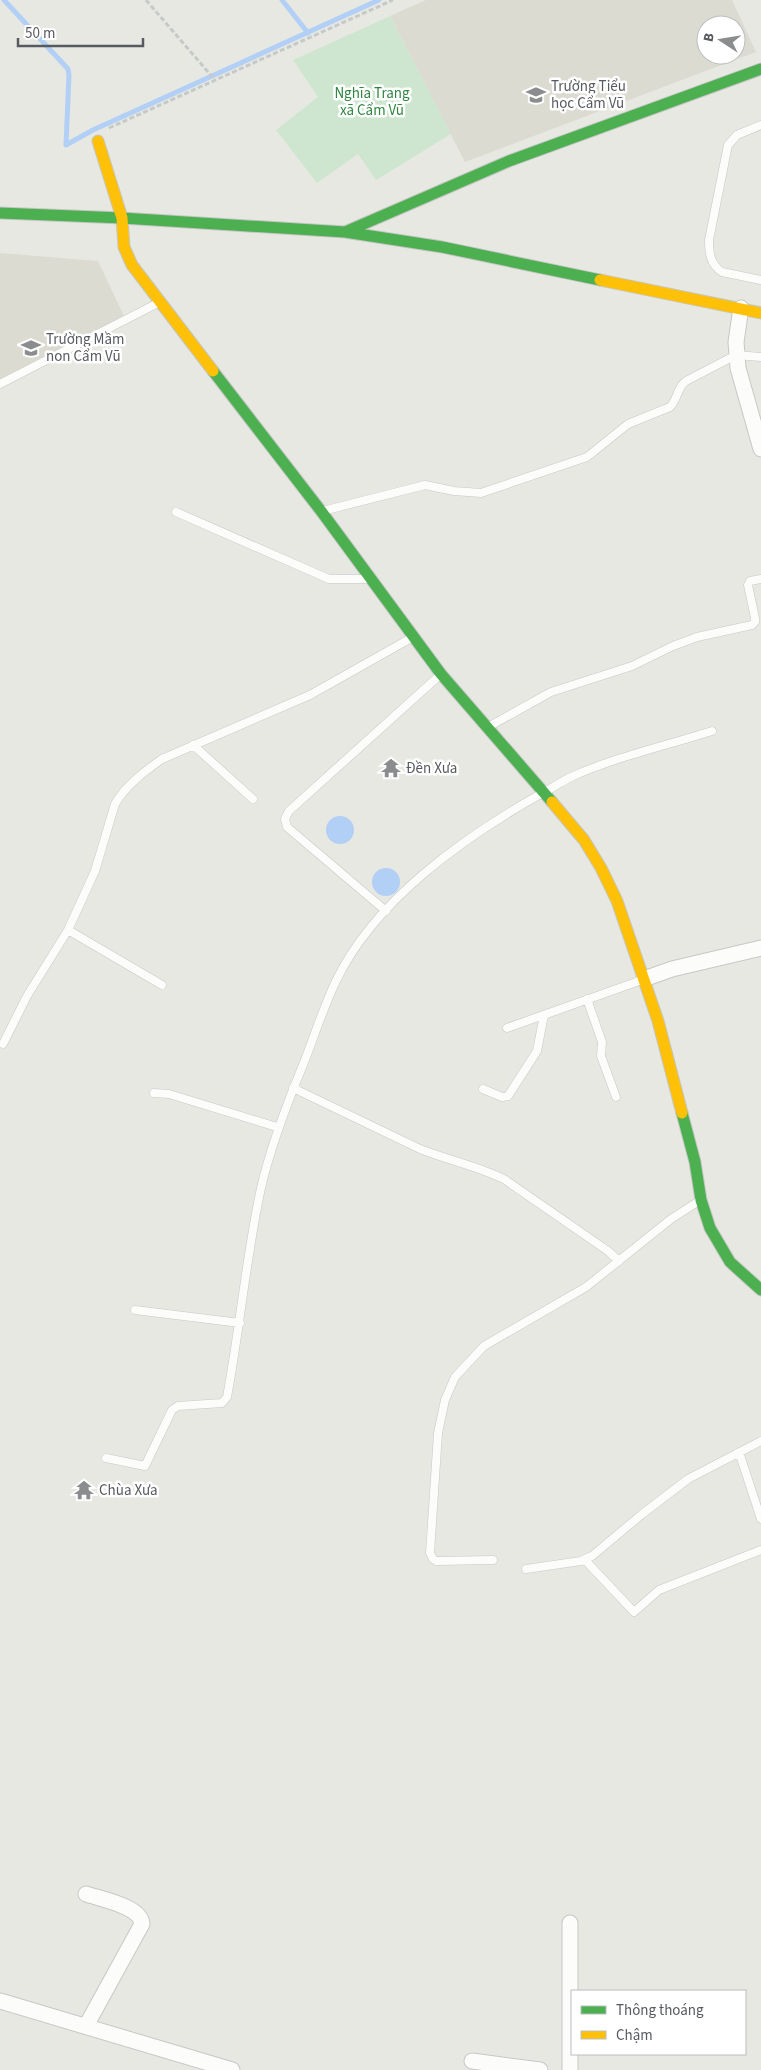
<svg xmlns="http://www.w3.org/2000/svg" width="761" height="2070" font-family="'Source Sans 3',sans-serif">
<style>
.education{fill:#dcdbd1;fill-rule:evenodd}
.green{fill:#cee6cf}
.water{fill:#b2cff6}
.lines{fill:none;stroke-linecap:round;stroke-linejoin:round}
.stream{stroke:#b2cff6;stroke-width:5}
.lane-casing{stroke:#c7c7c7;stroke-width:9}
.street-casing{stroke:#c7c7c7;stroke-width:17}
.fast-casing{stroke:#c5c6c5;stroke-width:13}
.slow-casing{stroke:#c5c6c5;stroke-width:13}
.path{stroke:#c5cac9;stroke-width:3;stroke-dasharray:5 2.5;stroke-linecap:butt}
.lane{stroke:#fcfcfb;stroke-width:8}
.street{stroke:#fcfcfb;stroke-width:15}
.fast{stroke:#4caf50;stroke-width:11}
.slow{stroke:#ffc107;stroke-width:11}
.labels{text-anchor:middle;stroke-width:5;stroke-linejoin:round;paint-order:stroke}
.poi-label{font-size:15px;fill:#585a61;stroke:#fff;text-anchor:start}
.park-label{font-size:15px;fill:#318642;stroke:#fff}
</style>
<rect width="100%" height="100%" fill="#e8e8e2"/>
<!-- education -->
<path class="education" d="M426,0H732L756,52L465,162L390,16ZM706,25H736V55H706Z
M0,253L98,261L124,316L0,379Z"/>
<!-- green -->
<path class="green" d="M390,16L451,134L376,180L358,154L317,183L276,130L318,97L293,60Z"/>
<!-- water -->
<path class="water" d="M326 830a14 14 0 1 1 28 0a14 14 0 1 1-28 0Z
M372 882a14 14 0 1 1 28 0a14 14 0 1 1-28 0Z"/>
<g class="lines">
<!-- stream -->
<path class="stream" d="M4,0L68,69L69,75L66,145
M282,0L308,33
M66,145L93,130L379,0"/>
<defs>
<path id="lane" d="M761,125L737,135L728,145L709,240C709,253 710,264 722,272L761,280
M0,384L158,303
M323,511L425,485L454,491L481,493L587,457L628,424L670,407C678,399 677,387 686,381L736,355L761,357
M176,512L329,579H368
M488,727L551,692L632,666L673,646L697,637L752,625L755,622V618L748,585L750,581L761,579
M193,745L253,799
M386,911L287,827L285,819L289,811L440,675
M68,930L162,985
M587,999L602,1042L601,1056L616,1097
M507,1028L642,980
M3,1044L27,996L68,930L95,871L115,804C125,786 145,771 162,759L310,695L413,637
M293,1088L420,1149C448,1160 477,1166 504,1179L608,1251L619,1261
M483,1089L502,1097L508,1096L537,1051L544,1015
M154,1093L169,1094L277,1127
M135,1310L240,1323
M739,1452L761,1519
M106,1458L145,1466L172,1410L178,1406L222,1403L227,1397C240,1328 246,1257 261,1188C271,1145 286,1106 303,1065C314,1037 323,1008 336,981C374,901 464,837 539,795C550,790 560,782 571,777C615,757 665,746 712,731
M493,1560L436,1561L433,1559L430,1553L438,1433L445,1400L455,1377L484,1346L586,1287L671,1219L699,1201
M585,1560L634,1612L659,1590L761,1550
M526,1569L581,1561L592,1556L641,1515L688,1479L761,1441"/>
<path id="street" d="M741,308L736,342L738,368L761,449
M644,979L672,969L761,948
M86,1894C100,1899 141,1906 142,1924L86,2026
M570,1923V2070
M0,2001L232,2070
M472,2061L540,2070"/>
<path id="fast" d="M0,213L122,218L345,232L442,247L600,280
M345,232L509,161L761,69
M213,371L321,511L441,674L552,802
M682,1113L695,1162L701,1200L710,1228L730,1262L761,1290"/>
<path id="slow" d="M98,141L122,218L124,247L132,265L213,371
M600,280L761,313
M552,802L584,840L601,868L617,901L658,1021L682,1113"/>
</defs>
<!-- lane casing -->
<use href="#lane" class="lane-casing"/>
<!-- street casing -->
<use href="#street" class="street-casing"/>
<!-- fast casing -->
<use href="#fast" class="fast-casing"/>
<!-- slow casing -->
<use href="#slow" class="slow-casing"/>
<!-- path -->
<path class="path" d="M146,0L215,80
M109,128L393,0"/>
<!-- lane -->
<use href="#lane" class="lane"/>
<!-- street -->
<use href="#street" class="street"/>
<!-- fast -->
<use href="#fast" class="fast"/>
<!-- slow -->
<use href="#slow" class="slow"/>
</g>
<!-- icons -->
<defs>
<symbol id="school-bare" viewBox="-9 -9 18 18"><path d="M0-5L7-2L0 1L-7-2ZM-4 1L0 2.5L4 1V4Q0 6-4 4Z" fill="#8a8c8e" stroke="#fff" stroke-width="2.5" paint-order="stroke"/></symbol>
<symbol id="temple-bare" viewBox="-9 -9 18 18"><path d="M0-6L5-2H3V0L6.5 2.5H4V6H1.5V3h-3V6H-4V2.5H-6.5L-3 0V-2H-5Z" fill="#8a8c8e" stroke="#fff" stroke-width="2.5" paint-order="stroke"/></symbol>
</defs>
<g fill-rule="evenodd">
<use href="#school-bare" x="522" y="81" width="28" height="28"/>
<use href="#school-bare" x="17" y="334" width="28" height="28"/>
<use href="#temple-bare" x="377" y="754" width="28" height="28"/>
<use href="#temple-bare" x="70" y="1476" width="28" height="28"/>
</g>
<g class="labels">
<!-- poi labels -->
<g class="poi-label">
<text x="551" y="91">Trường Tiểu<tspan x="551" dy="17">học Cẩm Vũ</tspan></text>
<text x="46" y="344">Trường Mầm<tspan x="46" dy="17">non Cẩm Vũ</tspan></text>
<text x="406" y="773">Đền Xưa</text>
<text x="99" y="1495">Chùa Xưa</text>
</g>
<!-- park labels -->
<g class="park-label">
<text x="372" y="98">Nghĩa Trang<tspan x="372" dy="17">xã Cẩm Vũ</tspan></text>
</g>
</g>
<!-- legend -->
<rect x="571" y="1990" width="175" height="65" fill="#ffffff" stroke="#bcbdc0"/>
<rect x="581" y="2006" width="25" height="8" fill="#4caf50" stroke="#bcbdc0"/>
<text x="616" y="2015" font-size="15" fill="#585a61">Thông thoáng</text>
<rect x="581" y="2031" width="25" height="8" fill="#ffc107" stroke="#bcbdc0"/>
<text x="616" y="2040" font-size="15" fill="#585a61">Chậm</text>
<!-- north arrow -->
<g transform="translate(721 40) rotate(282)"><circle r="24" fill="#ffffff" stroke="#bcbdc0"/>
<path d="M0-4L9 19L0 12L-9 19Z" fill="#8a8c8e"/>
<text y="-8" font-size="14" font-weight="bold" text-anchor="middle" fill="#585a61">B</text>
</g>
<!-- scale -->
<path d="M18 38v8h125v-8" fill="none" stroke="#585a61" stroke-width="2.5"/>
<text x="25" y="38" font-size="15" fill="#585a61" stroke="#ffffff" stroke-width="4" paint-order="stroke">50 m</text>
</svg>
